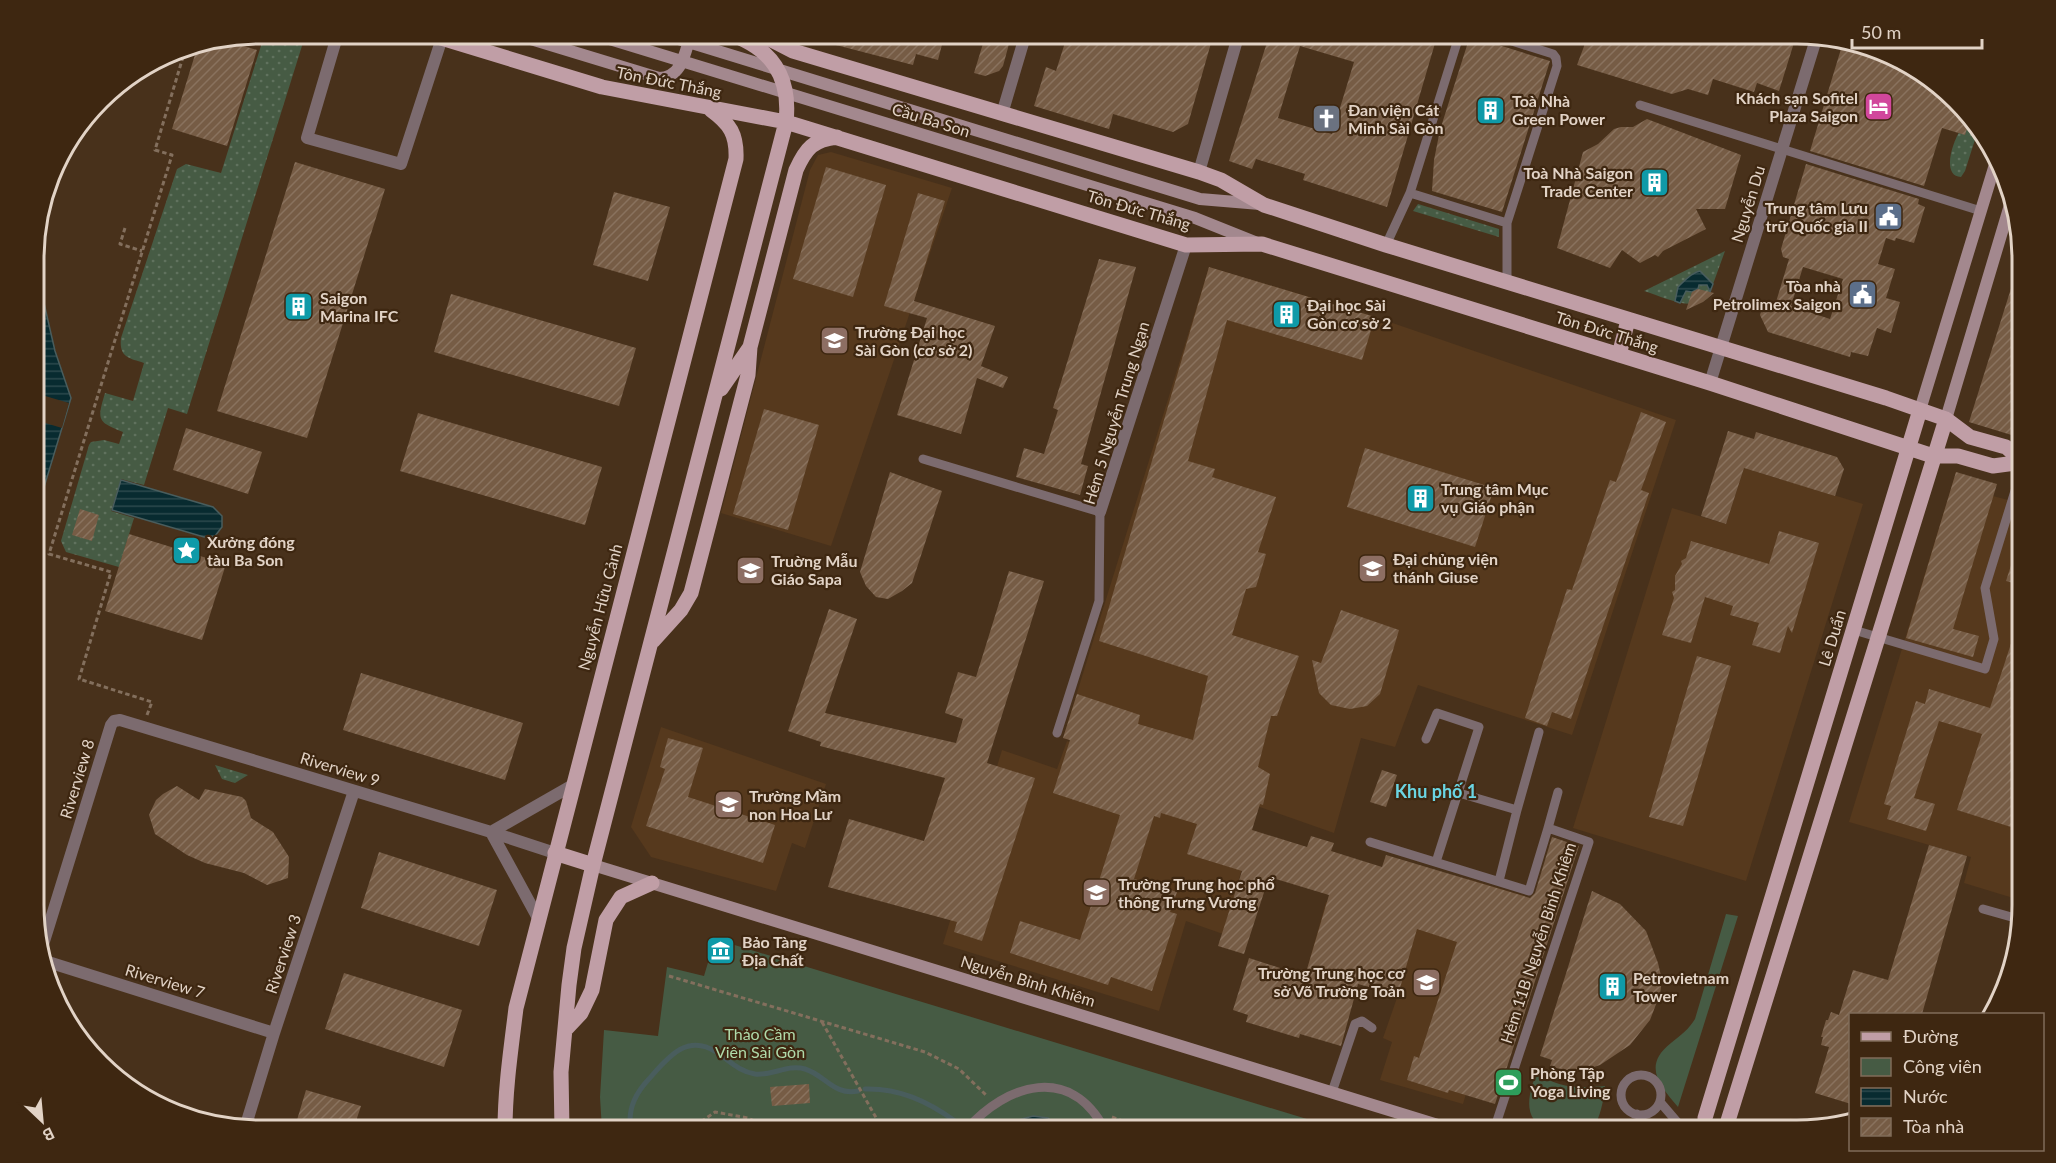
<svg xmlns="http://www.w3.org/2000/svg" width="2056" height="1163" font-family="Lato,sans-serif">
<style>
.built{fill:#56391d}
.grass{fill:url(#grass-dots)}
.park{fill:#465b44}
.water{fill:url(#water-rules);stroke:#495d5d;stroke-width:1.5}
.pier{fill:#48311b}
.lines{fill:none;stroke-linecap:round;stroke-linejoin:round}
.stream{stroke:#495d5d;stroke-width:5}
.building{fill:url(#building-hatch);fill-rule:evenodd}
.path{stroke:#836f5d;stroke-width:3;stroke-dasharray:4.5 3;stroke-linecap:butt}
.service{stroke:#7c6b6f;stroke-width:9}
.minor{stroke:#7c6b6f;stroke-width:12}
.tertiary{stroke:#7c6b6f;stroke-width:12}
.secondary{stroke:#a3888e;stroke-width:12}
.primary{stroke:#c09ea6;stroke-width:15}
.labels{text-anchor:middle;stroke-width:4.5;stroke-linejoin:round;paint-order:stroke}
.street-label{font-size:16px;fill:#e2d3c6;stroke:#3e2711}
.poi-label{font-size:16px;font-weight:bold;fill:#e2d3c6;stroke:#3e2711;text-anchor:start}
.park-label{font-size:16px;fill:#afdaaa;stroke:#3e2711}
.neighbourhood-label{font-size:18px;font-weight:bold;fill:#6ad5e3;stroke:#3e2711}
.rim{fill:none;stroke:#e2d3c6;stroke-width:3}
</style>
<defs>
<pattern id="grass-dots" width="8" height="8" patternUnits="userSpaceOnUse" patternTransform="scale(1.5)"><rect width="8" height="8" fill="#465b44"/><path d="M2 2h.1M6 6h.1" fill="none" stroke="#60725e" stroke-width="1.8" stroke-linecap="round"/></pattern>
<pattern id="water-rules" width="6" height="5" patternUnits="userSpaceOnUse" patternTransform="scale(1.5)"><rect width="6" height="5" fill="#082b30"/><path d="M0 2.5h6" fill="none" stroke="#2c494c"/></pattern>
<pattern id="building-hatch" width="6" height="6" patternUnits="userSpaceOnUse" patternTransform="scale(1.5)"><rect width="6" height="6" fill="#765c45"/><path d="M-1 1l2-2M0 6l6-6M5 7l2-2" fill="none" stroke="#89725e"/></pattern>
</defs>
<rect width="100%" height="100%" fill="#48311b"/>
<!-- built -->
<path class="built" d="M831,152L952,188L831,546L721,513L810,170L818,155Z
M1209,267L1375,317L1676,420L1572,735L1418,685L1395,747L1361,738L1334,833L1063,738Z
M1744,468L1863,504L1746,881L1573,828L1672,508L1726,524Z
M1956,472L1993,496L2023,504V901L1964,883L1971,857L1849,822Z
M661,727L826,784L805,848L792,843L776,891L651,857L631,827Z
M1067,741L1187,784L1243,865L1223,934L1186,921L1159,1011L943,944L1002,750L1057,769Z
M1468,879L1525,896L1463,1104L1380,1080L1392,1042L1383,1038L1398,995L1307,969L1326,902L1418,929L1464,892Z
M1790,1118L1807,1123L1821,1127L1812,1130H1787Z"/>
<!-- grass -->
<path class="grass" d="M265,33H306L187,414L168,408L144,485L121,479L111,511L134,518L119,567L66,552L61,541L89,445L91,442L104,440L119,444L123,432C97,422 97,420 105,393L133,401L144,363C128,358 119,357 121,338L177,169L186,164L221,173Z
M1970,119L1979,127L1965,171L1961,177C1941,176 1953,141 1960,131C1963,127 1967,123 1970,119Z
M1418,204L1499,229V237L1413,211Z
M1725,251L1708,298C1691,312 1664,297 1644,291Z
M215,765L248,775L235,783L222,779Z"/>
<!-- park -->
<path class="park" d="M1726,914L1738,916L1678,1107C1658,1084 1643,1065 1671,1043C1681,1035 1689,1029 1695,1019Z
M715,939L1343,1130H602L600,1097L604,1030L658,1036L667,967L704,976Z
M1536,1072C1558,1089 1579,1088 1605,1086C1605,1094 1599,1127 1590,1130C1581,1132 1546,1122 1534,1120C1524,1105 1532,1088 1536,1072Z"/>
<!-- water -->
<path class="water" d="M35,264L55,351L71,398L35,517Z
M1700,271L1713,284L1710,292L1707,285H1699L1698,289L1692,292L1686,291L1680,303L1675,301L1678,287C1684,281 1692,272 1700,271Z
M121,480L213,507L222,516V527L215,536L204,537L112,510Z
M1033,1116L1048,1118L1063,1130H1004L1018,1120Z"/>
<!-- pier -->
<path class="pier" d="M35,393L69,403L62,428L35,420Z"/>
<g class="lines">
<!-- stream -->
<path class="stream" d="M865,1089C899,1088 927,1101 955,1121
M631,1130C627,1110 635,1094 648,1080C666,1060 686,1032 716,1052C730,1061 738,1071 755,1074C772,1076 788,1064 805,1069C825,1075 834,1096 858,1091"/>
</g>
<!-- building -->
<path class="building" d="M810,33H945L938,60L916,54L913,65L809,38Z
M1068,33H1178L1211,43L1188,124L1173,132L1113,114L1109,129L1034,106L1046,67L1056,71Z
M1270,33H1374L1401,42L1404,33H1438L1387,207L1303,180L1305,174L1256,159L1252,169L1229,161ZM1300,46L1354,62L1332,134L1278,118Z
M1589,33H1797L1779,91L1757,83L1754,92L1713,79L1708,95L1688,89L1672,94L1577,65Z
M1470,36L1550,61L1502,212L1432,191L1434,160L1440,130Z
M985,37L1009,44L1003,66L999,71L985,76L974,73Z
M1844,39L1856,41L1910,63L1970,119L1965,135L1942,128L1924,186L1810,151Z
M224,40L257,50L227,146L172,129L198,45Z
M1647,119L1741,155L1725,209H1696L1706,229L1663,251L1658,257L1655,255L1640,263L1622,250L1610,268L1557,248L1583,152L1598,144L1614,129L1621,127H1633Z
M295,162L385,189L307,438L217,411Z
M1806,164L1919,199L1918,204L1925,207L1914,243L1896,238L1895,241L1886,238L1878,264L1895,269L1886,298L1900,302L1891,333L1877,328L1868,356L1851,352L1850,357L1768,332L1760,315L1762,308L1776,302L1789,259L1783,257L1781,249ZM1803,267L1843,279L1830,319L1791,306Z
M826,167L886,185L853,297L793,279Z
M614,192L670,207L648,281L593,265Z
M918,193L945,201L914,301L995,326L981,366L1008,377L1003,388L977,378L961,434L897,415L927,318L884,306Z
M1099,259L1136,267L1081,464L1088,466L1080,495L1016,477L1024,448L1044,454L1058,410L1053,408Z
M2019,263H2022V422L2018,437L1969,422Z
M1209,267L1375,317L1362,360L1227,320L1188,461L1215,469L1212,477L1276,497L1258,552L1266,554L1256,587L1246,589L1232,635L1299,656L1277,716H1271L1258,767L1270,774L1263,805L1260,804L1252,830L1307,847L1311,836L1334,843L1331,851L1382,867L1386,855L1530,898L1535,893L1552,837L1579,846L1495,1104L1449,1090L1448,1093L1407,1080L1414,1056L1419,1058L1457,942L1417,929L1398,995L1358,984L1341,1046L1300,1034L1299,1038L1246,1022L1248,1015L1233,1010L1249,958L1305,976L1329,895L1269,877L1244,954L1218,946L1242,871L1187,854L1197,824L1161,813L1160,818L1154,816L1134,879L1177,892L1170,912L1177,914L1152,991L1111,977L1108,985L1010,953L1020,921L1080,940L1120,815L1053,793L1070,740L1063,738L1077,694L1140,715L1138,724L1193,740L1208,676L1099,641Z
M1698,289L1714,293L1703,302L1686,310L1692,292Z
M451,294L636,348L619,406L434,352Z
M764,409L819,425L788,530L733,514Z
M1641,412L1666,422L1641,490L1649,493L1571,719L1552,712L1547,726L1525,718L1567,589L1572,590L1610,480L1616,482Z
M418,413L602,467L585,525L400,471Z
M186,428L262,452L248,494L173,470Z
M1728,431L1754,439L1756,432L1837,457L1844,469L1835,496L1744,468L1726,524L1701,516Z
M1365,448L1494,488L1475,547L1347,507Z
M890,472L942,491L912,583L902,591L888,599L876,597L866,586L860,572Z
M1956,472L1997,484L1953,629L1979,636L1973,657L1906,638Z
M80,509L99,515L92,541L72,535Z
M1779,531L1819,543L1792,633L1788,626L1780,653L1752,645L1759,623L1730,615L1733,606L1705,597L1691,643L1662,635L1674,598L1672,592L1675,590V576L1682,564L1681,561L1686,558L1691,541L1769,564Z
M129,534L226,564L202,640L105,611Z
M2020,537L2023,538V586L2006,581Z
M1009,571L1044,581L987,763L1035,778L982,941L954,932L957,922L828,887L849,819L924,841L945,778L820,746L821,742L788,731L829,609L857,619L825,713L956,743L963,719L945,713L958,672L976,677Z
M1341,610L1399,630L1380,694L1367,706L1350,709L1331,705L1319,693L1312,660L1321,663Z
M2020,616H2023V790L2011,827L1957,810L1982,734L1939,721L1914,798L1935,804L1926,831L1887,819L1891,806L1884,804L1916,701L1925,704L1929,689L1990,708Z
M1697,656L1731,666L1683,826L1649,817Z
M361,673L523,723L505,780L343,730Z
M668,738L703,748L688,797L775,825L763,863L646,826L665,769L660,767Z
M1382,770L1397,775L1386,807L1370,802Z
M177,786L199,800L205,789L242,797L246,801L251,818L273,832L289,857L288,878L267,885L244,873L205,863L187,855L155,834L149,815L156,800L163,794Z
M1929,845L1967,856L1922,1014H1851V1104L1815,1093L1829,1047L1821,1045L1823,1037H1821L1826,1020H1828L1831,1012L1839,1015L1853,970L1888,980Z
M379,852L497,890L479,946L361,908Z
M1592,891L1620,904L1646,931L1658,963L1662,980L1660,994L1650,1020L1630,1045L1600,1065L1582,1071H1567L1550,1066L1552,1060L1540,1056Z
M344,973L462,1010L444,1067L325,1029Z
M809,1084L810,1103L772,1106L770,1087Z
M306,1090L361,1106L353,1130H294Z"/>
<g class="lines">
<!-- path -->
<path class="path" d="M125,228L120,244L142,251
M147,715L152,702L79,679L111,572L49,554L172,155L155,150L186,47
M669,976L925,1052L959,1069L987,1096
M822,1022L883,1130
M1112,1117L1147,1130
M689,1130L715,1112L748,1118L773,1130"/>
<!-- service -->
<path class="service" d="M1487,33L1553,54L1556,58L1557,66L1507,223
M1640,105L1981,211
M1410,193L1460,33
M1386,245L1410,193L1507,223V283
M923,459L1100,512L1099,601L1057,733
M1854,630L1985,669L1994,639L1985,588L2023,465
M1426,739L1437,713L1479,727L1436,862
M1459,793L1517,810L1499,881
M1517,810L1539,732
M1370,842L1529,891L1548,828
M1983,909L2022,920
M1621 1095a20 20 0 1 1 40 0a20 20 0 1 1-40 0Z
M1332,1092L1355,1024L1362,1021L1372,1028
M1660,1102L1684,1130
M1637,1114L1651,1130
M966,1130C1007,1083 1071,1064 1105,1130
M1494,1130L1589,842L1548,828L1558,792"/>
<!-- minor -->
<path class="minor" d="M338,33L307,138L401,164L442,38
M1199,172L1239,33
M1100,512L1186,245
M491,832L538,918
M491,832L573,785
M41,951L111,725L114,721L120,720L491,832L555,853
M45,961L274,1033
M245,1128L274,1033L354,791"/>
<!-- tertiary -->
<path class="tertiary" d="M1002,114L1026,33
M1710,383L1817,36"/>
<!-- secondary -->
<path class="secondary" d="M511,33L659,78C683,77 685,52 691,33
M590,33L1195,218L1255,242
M659,33L1200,199L1260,204
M1920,410L1997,158
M1946,419L2013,195
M593,865L1454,1130"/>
<!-- primary -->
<path class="primary" d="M425,33L602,87L786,122L1186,245L1262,244L1710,383L1933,456H1958L1993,466L2023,462
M758,33L793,51L1199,172L1221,180L1264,205L1386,245L1886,398L1946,419L1970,437L2006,447L2023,462
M1619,355L1628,320
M721,389L750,347
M653,641L681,610L691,593L748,375L750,347L796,170C806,148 813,140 837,137
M555,853L593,865
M565,1030L581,1013L592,990L606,920L621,897L652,883
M505,1130C505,1089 511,1049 516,1008L736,159C737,134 730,124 711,110
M562,1130L561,1072L569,985L574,948L593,865L786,122C791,76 771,47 727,33
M1707,1130L1705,1118L1920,410
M1722,1130L1727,1124L1946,419"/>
</g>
<!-- icons -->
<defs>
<symbol id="hotel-square" viewBox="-11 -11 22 22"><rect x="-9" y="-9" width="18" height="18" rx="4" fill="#d1479c" stroke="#3e2711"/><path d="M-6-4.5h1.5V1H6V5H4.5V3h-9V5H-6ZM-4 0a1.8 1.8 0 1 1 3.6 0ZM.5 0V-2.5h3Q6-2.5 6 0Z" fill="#fff"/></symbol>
<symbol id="building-square" viewBox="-11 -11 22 22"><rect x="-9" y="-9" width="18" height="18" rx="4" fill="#0f9aa8" stroke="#3e2711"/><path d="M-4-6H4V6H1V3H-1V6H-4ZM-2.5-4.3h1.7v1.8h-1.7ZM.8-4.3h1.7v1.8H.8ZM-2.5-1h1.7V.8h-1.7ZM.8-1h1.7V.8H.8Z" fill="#fff"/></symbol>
<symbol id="church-square" viewBox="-11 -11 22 22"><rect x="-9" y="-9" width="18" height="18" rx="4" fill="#6b7280" stroke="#3e2711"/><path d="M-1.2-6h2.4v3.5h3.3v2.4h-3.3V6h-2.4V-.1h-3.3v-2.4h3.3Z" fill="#fff"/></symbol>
<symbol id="civic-square" viewBox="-11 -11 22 22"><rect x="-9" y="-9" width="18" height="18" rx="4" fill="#5c6f8a" stroke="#3e2711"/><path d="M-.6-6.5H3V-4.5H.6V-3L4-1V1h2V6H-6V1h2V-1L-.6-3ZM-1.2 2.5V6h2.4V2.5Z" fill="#fff"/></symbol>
<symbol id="university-square" viewBox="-11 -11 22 22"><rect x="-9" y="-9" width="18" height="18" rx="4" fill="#8d6e63" stroke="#3e2711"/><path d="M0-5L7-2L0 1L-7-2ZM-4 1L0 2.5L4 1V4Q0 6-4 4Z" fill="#fff"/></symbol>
<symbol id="sight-square" viewBox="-11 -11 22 22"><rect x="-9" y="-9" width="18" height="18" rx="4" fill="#0f9aa8" stroke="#3e2711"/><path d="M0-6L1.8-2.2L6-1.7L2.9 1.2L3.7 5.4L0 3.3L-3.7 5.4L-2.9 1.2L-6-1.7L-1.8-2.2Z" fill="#fff"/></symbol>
<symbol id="school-square" viewBox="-11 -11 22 22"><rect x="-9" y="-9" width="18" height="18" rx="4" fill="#8d6e63" stroke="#3e2711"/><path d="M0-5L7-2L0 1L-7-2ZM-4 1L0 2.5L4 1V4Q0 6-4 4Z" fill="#fff"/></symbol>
<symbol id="museum-square" viewBox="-11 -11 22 22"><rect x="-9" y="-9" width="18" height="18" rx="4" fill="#0f9aa8" stroke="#3e2711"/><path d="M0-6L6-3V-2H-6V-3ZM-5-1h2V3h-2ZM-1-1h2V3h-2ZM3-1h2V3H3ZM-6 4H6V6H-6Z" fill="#fff"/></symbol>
<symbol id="stadium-square" viewBox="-11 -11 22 22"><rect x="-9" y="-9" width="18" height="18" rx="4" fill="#2e9e5b" stroke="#3e2711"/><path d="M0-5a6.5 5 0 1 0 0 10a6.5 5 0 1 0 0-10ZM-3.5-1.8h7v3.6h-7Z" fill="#fff"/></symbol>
</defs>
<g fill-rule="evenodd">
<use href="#hotel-square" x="1862" y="90" width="33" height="33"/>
<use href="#building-square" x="1474" y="94" width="33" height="33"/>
<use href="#church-square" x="1310" y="102" width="33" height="33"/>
<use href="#building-square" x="1638" y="166" width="33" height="33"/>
<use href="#civic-square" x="1872" y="200" width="33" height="33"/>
<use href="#civic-square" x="1846" y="278" width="33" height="33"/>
<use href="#building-square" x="282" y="290" width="33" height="33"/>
<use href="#building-square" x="1270" y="298" width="33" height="33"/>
<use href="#university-square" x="818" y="324" width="33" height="33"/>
<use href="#building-square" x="1404" y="482" width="33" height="33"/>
<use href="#sight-square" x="170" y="534" width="33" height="33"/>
<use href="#university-square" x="1356" y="552" width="33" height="33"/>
<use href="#school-square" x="734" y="554" width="33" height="33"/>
<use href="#school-square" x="712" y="788" width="33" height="33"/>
<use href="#school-square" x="1080" y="876" width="33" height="33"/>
<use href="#museum-square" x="704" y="934" width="33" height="33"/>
<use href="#school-square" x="1410" y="966" width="33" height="33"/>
<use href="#building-square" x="1596" y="970" width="33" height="33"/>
<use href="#stadium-square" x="1492" y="1066" width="33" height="33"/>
</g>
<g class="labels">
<!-- street labels -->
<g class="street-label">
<text transform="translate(669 82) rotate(11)" y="6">Tôn Đức Thắng</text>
<text transform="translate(931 120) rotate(17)" y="6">Cầu Ba Son</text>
<text transform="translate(1748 204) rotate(-73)" y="6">Nguyễn Du</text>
<text transform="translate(1139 210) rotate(16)" y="6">Tôn Đức Thắng</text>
<text transform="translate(1607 332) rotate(17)" y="6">Tôn Đức Thắng</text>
<text transform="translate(1116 413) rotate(-73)" y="6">Hẻm 5 Nguyễn Trung Ngạn</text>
<text transform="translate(600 607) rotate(-75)" y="6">Nguyễn Hữu Cảnh</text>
<text transform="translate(1832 638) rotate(-73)" y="6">Lê Duẩn</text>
<text transform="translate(340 769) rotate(17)" y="6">Riverview 9</text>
<text transform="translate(77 779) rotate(-73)" y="6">Riverview 8</text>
<text transform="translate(1538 943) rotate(-72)" y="6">Hẻm 11B Nguyễn Bỉnh Khiêm</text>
<text transform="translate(283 954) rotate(-72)" y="6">Riverview 3</text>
<text transform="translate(165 981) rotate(17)" y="6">Riverview 7</text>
<text transform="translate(1028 981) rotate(17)" y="6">Nguyễn Bỉnh Khiêm</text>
</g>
<!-- poi labels -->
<g class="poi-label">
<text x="1858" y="104" text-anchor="end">Khách sạn Sofitel<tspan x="1858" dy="18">Plaza Saigon</tspan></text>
<text x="1512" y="107">Toà Nhà<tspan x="1512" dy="18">Green Power</tspan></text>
<text x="1348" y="116">Đan viện Cát<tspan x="1348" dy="18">Minh Sài Gòn</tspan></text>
<text x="1633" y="179" text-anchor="end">Toà Nhà Saigon<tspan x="1633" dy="18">Trade Center</tspan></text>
<text x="1868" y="214" text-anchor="end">Trung tâm Lưu<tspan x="1868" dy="18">trữ Quốc gia II</tspan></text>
<text x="1841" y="292" text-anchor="end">Tòa nhà<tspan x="1841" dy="18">Petrolimex Saigon</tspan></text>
<text x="320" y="304">Saigon<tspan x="320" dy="18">Marina IFC</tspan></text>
<text x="1307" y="311">Đại học Sài<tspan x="1307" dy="18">Gòn cơ sở 2</tspan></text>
<text x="855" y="338">Trường Đại học<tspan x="855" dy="18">Sài Gòn (cơ sở 2)</tspan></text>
<text x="1441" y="495">Trung tâm Mục<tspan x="1441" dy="18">vụ Giáo phận</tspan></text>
<text x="207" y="548">Xưởng đóng<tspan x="207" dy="18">tàu Ba Son</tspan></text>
<text x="1393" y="565">Đại chủng viện<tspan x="1393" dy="18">thánh Giuse</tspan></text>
<text x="771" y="567">Truờng Mẫu<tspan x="771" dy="18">Giáo Sapa</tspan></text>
<text x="749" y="802">Trường Mầm<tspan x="749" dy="18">non Hoa Lư</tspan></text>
<text x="1118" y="890">Trường Trung học phổ<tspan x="1118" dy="18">thông Trưng Vương</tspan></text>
<text x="742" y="948">Bảo Tàng<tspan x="742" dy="18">Địa Chất</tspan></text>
<text x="1405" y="979" text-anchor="end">Trường Trung học cơ<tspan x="1405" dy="18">sở Võ Trường Toản</tspan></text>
<text x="1633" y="984">Petrovietnam<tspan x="1633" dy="18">Tower</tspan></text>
<text x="1530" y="1079">Phòng Tập<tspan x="1530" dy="18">Yoga Living</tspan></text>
</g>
<!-- park labels -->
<g class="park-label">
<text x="760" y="1040">Thảo Cầm<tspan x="760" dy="18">Viên Sài Gòn</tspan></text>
</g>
<!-- neighbourhood labels -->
<g class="neighbourhood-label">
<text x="1436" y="798">Khu phố 1</text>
</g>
</g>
<!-- crop -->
<path d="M0 0H2056V1163H0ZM259 44H1797A215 215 0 0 1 2012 259V905A215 215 0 0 1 1797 1120H259A215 215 0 0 1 44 905V259A215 215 0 0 1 259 44Z" fill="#3e2711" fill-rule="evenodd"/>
<path class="rim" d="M259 44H1797A215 215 0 0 1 2012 259V905A215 215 0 0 1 1797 1120H259A215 215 0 0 1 44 905V259A215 215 0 0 1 259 44Z"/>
<!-- legend -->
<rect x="1849" y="1013" width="195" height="138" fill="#3e2711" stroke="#806c59" stroke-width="1.5"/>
<rect x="1861" y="1032" width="30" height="9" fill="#c09ea6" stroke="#806c59" stroke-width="1.5"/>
<text x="1903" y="1043" font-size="18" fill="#e2d3c6">Đường</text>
<rect x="1861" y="1058" width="30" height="18" fill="#465b44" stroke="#806c59" stroke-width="1.5"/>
<text x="1903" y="1073" font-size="18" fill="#e2d3c6">Công viên</text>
<rect x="1861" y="1088" width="30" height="18" fill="url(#water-rules)" stroke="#806c59" stroke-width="1.5"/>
<text x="1903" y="1103" font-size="18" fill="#e2d3c6">Nước</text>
<rect x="1861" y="1118" width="30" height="18" fill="url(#building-hatch)" stroke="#806c59" stroke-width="1.5"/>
<text x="1903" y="1133" font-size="18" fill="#e2d3c6">Tòa nhà</text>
<!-- north arrow -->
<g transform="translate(42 1121) rotate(154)" stroke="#3e2711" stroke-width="4.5" paint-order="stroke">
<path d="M0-4.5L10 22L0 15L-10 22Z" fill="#e2d3c6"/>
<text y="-9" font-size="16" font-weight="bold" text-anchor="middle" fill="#e2d3c6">B</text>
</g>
<!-- scale -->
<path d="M1852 39v9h130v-9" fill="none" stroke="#e2d3c6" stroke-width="3"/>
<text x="1861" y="39" font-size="18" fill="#e2d3c6" stroke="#3e2711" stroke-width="4.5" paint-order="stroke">50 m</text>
</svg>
